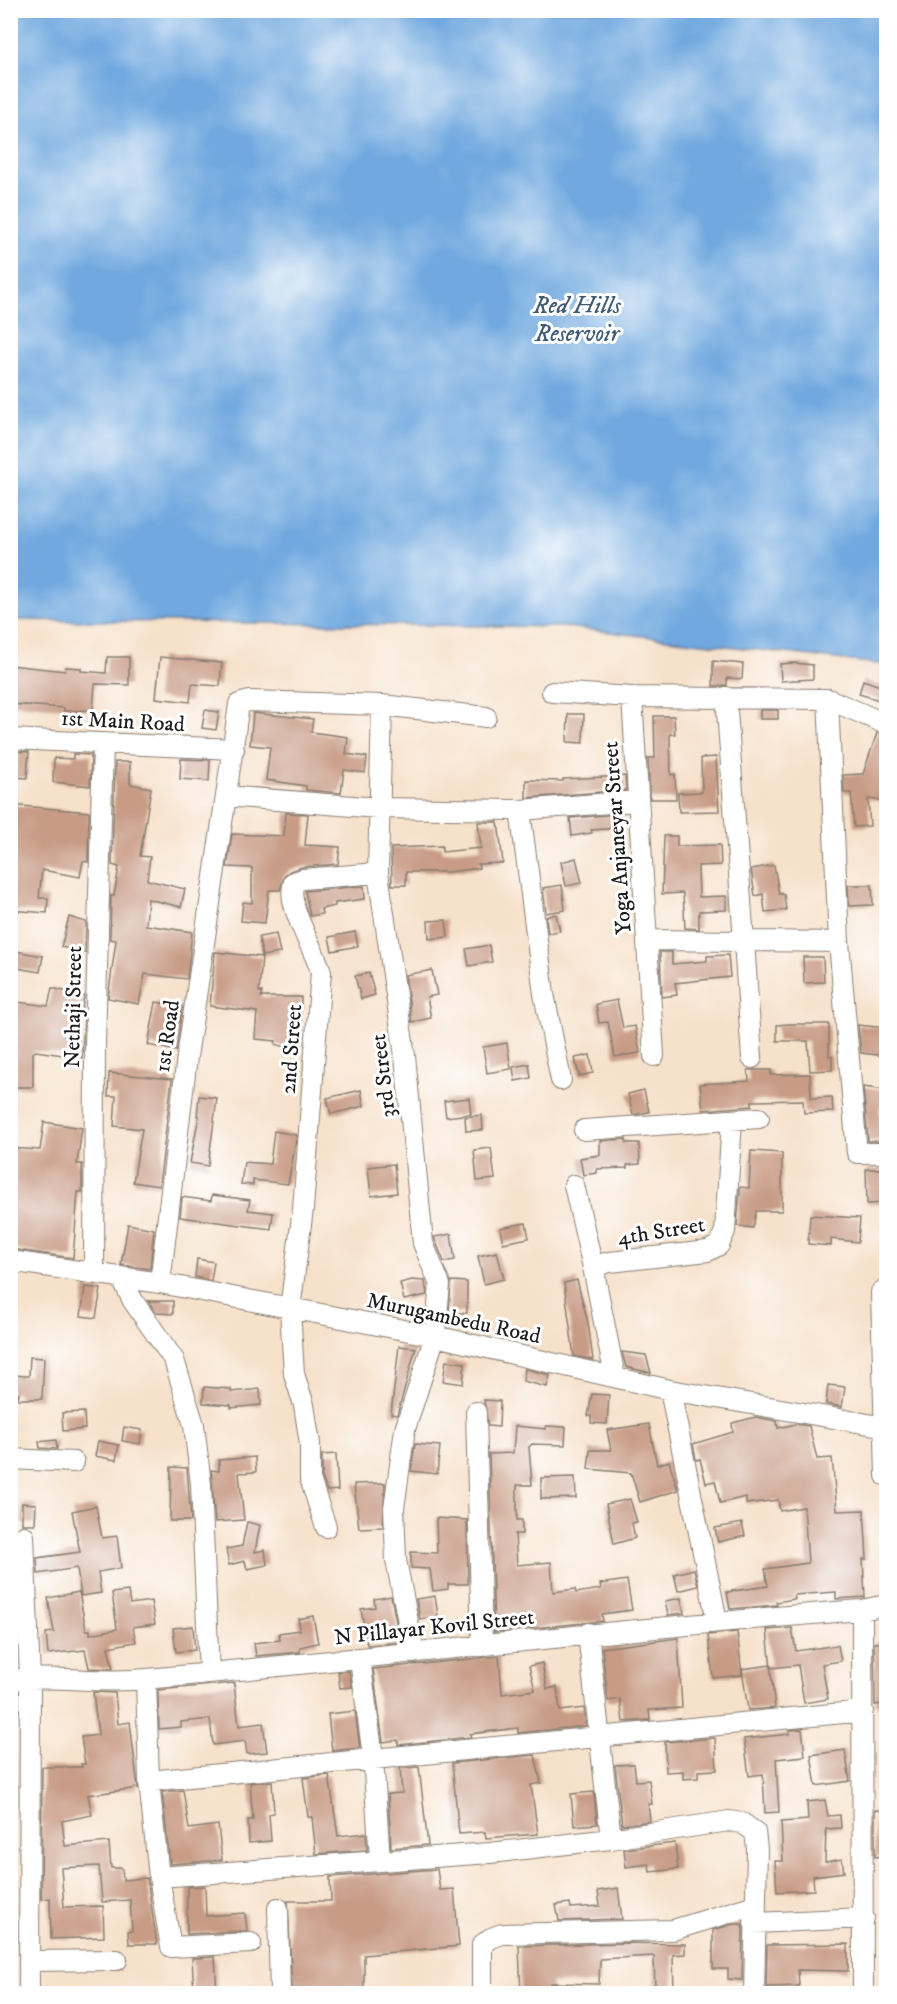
<svg xmlns="http://www.w3.org/2000/svg" width="897" height="2004" font-family="'IM FELL DW Pica',serif">
<style>
.water{fill:#70a8df;stroke:#46627e;stroke-width:1.5}
.building{fill:#c89b85}
.lines{fill:none;stroke-linecap:round;stroke-linejoin:round}
.minor-casing{stroke:#897e73;stroke-width:22}
.minor{stroke:#fff;stroke-width:20}
.labels{text-anchor:middle;stroke-width:6;stroke-linejoin:round;paint-order:stroke}
.street-label{font-size:22px;fill:#1c1c1c;stroke:#fff}
.water-label{font-size:24px;font-style:italic;fill:#425b74;stroke:#fff}
</style>
<rect width="100%" height="100%" fill="#fff"/>
<filter id="ink" filterUnits="userSpaceOnUse"><feTurbulence type="fractalNoise" baseFrequency=".0167" numOctaves="2"/><feDisplacementMap in="SourceGraphic" scale="12" xChannelSelector="R" yChannelSelector="G"/><feConvolveMatrix kernelMatrix="1 2 1 2 8 2 1 2 1" color-interpolation-filters="sRGB"/></filter>
<filter id="wash" filterUnits="userSpaceOnUse"><feTurbulence type="fractalNoise" baseFrequency=".008" numOctaves="4" result="noise"/><feDisplacementMap in="SourceGraphic" scale="24" xChannelSelector="R" yChannelSelector="G"/><feGaussianBlur stdDeviation="1.35" result="paint"/><feColorMatrix in="noise" values="0 0 0 0 0 0 0 0 0 0 0 0 0 0 0 0 0 1.4 0 .05"/><feComposite in="paint" operator="in"/></filter>
<g filter="url(#wash)">
<rect width="100%" height="100%" fill="#f6e1ca"/>
<!-- water -->
<path class="water" d="M11,10L886,11V665L567,627L11,620Z"/>
<g id="blocks">
<!-- building -->
<path class="building" d="M107,657H129V685L95,684L93,710L64,711V708L10,704V665L65,671L66,667L81,668V671L106,673Z
M160,657L222,663L220,686L192,684L190,702L156,698Z
M713,661L743,664L742,679L727,678V685L713,686Z
M794,663L813,665V679L781,681L780,664Z
M863,680L886,688V702L859,694Z
M205,710L219,712L216,730L202,728Z
M760,710H778V719H760Z
M253,713L313,719L311,732L348,737L346,754L367,757L365,773L344,770L341,793L306,790V786L266,780L270,747L250,745Z
M568,714H584L583,743L567,742Z
M654,716H674L675,734H670L671,775L675,774L676,799H650L648,758H655Z
M877,733L886,736L882,801L868,799L870,826L854,827L851,793H844L843,775L863,774Z
M10,751L29,752L27,778L10,777Z
M73,754L91,755L90,786L53,782L54,758L73,759Z
M716,757L719,811L679,812L678,793L702,792L701,758Z
M181,759L210,760L209,781L180,779Z
M115,762H130V784L151,788L140,856L150,857L147,880L185,889L181,907L148,899L146,925L192,932L187,979L145,974L139,1004L108,998L116,940L110,939L111,896H114L119,867L112,865Z
M625,776L626,790L526,798V780L563,781V779Z
M10,805L89,812L88,862L83,861L80,877L42,870L39,898H48L47,913L10,910Z
M286,813L308,814L305,845L340,847L338,864L302,867L290,871L285,875L280,890H269L265,923L241,921L243,902L252,903V868L227,867L232,834L284,836Z
M620,814L621,828L591,830L592,833L572,836L570,818Z
M478,822H498L503,863L478,864L479,868L449,872H406V885H392L391,848L442,846V852L481,848Z
M664,836H677V846L720,845L721,865L698,866L699,897L726,896V910L699,911V929L685,928L683,893L662,894Z
M576,858L582,883L566,886L561,862Z
M774,865L779,894H784L786,910L765,912L763,894L755,896L751,869Z
M562,885L565,910L546,913L543,888Z
M848,885H872L873,905L849,906Z
M364,886L365,899L335,903V906L321,909L322,914L310,916L305,891Z
M556,914L560,931L548,933L546,917Z
M69,917L86,922L85,953L61,947Z
M446,920L448,937L429,939L428,921Z
M355,932L358,946L332,951L329,937Z
M276,934L280,953L262,956L259,937Z
M489,945L492,962L469,966L466,949Z
M10,950L43,956L40,972L10,967Z
M215,952L262,957L259,992H262L261,997H301V1030L295,1050L275,1044L276,1041L255,1039L257,1012L210,1006Z
M660,952H672V964L707,961V956L728,955L730,977L675,983L677,995L662,997Z
M803,957H823L824,982L804,983Z
M432,970L437,995L427,997L431,1018L412,1022L405,975Z
M369,973L375,995L361,999L355,976Z
M52,988L84,996L81,1017H84L82,1058L36,1051L33,1053V1087H10V1001L48,1006Z
M617,1000L623,1028L635,1026L640,1053L615,1057L608,1022L599,1023L596,1004Z
M156,1002L182,1007L176,1051L148,1045Z
M789,1024H829V1056H832V1070L810,1071L808,1041H777V1025Z
M858,1025L886,1028V1056L861,1053Z
M507,1043L511,1069L487,1073L483,1047Z
M590,1055L593,1073L579,1076L575,1058Z
M529,1064L531,1078L515,1081L513,1067Z
M748,1070H771V1075L810,1074L811,1098L832,1097L833,1112L804,1113L803,1100L752,1101V1106L703,1110L700,1084L749,1081Z
M109,1073L172,1079L159,1186L133,1182L142,1129L114,1126L116,1096H108Z
M863,1087L886,1090V1107H880V1141H868Z
M361,1090L364,1106L331,1114L327,1098Z
M644,1090L649,1112L633,1115L628,1094Z
M199,1096L217,1098L208,1166L190,1163L199,1116H197Z
M469,1098L471,1114L446,1117L444,1101Z
M482,1115L483,1130L466,1131L465,1117Z
M44,1122L82,1128L77,1164H82V1192H78L73,1258L10,1249V1148L40,1150Z
M274,1131L297,1135L288,1184L253,1180V1185L241,1184L244,1162L270,1164Z
M626,1139V1143H639L640,1164L627,1165V1168L597,1169V1173L583,1175L580,1158L600,1155V1141Z
M491,1148L495,1179L477,1181L474,1150Z
M751,1151L782,1153V1211H756L753,1228L737,1226L740,1187L749,1188Z
M394,1164L397,1193L371,1196L368,1167Z
M866,1169H884L885,1203L867,1204Z
M212,1195L250,1200L248,1210L273,1213L271,1229L180,1217L182,1197L211,1201Z
M810,1215L860,1218L858,1242L831,1239V1246L808,1244Z
M526,1223L529,1238L503,1243L500,1228Z
M128,1224L154,1229L150,1269L121,1265Z
M451,1234L455,1260L444,1262L434,1237Z
M497,1252L504,1279L484,1284L478,1256Z
M197,1259L214,1262L211,1281L195,1277Z
M412,1280L425,1281L427,1295L404,1300L400,1283Z
M577,1280L588,1323L593,1360L574,1356L564,1283Z
M451,1281L467,1282V1313H449Z
M85,1287L101,1289L96,1318L81,1316Z
M148,1301H173V1314L156,1313Z
M399,1346L416,1348L397,1415L391,1414Z
M622,1352L646,1355L651,1373L626,1367Z
M30,1357L44,1358L42,1399H18L19,1393H10V1375L29,1376Z
M446,1361L465,1363L463,1384L443,1381Z
M525,1369L550,1375L547,1387L523,1381Z
M828,1385L845,1387L842,1407L826,1404Z
M204,1387L231,1389V1392L260,1389L261,1405L231,1408V1405L203,1403Z
M592,1394L609,1395L607,1424L591,1423V1416H588Z
M484,1400L500,1401L499,1427L488,1426Z
M84,1412L85,1429L63,1431L62,1413Z
M756,1417L777,1421L778,1428L796,1424L809,1426L817,1459L832,1458L837,1511L864,1510L867,1559H863L865,1597L836,1599V1592L794,1595L795,1599L776,1602L777,1605L730,1609L727,1592L768,1586L765,1569L808,1563L804,1507L780,1511L778,1500L746,1504V1497L720,1503L715,1481L706,1483L700,1459L696,1460L693,1444L733,1432L732,1423Z
M649,1424L657,1465L669,1461L678,1490L640,1502L631,1473L588,1469L590,1450H611L607,1430Z
M515,1426L546,1429V1426L566,1427L565,1445L532,1444L529,1447L532,1485H517V1520H522V1534H515L517,1565L551,1562L553,1592L575,1589L576,1593L601,1589L600,1584L627,1580L632,1610L602,1614L603,1621L494,1632L489,1454L513,1453Z
M124,1427L142,1430L140,1444L122,1441Z
M56,1440L57,1449L40,1448L39,1442Z
M98,1441L119,1445L116,1460L95,1456Z
M415,1444L440,1446L437,1474L411,1471Z
M336,1454L338,1490L327,1491L322,1477V1455Z
M255,1457L256,1472L239,1473L244,1520L215,1522L211,1470L219,1471V1460Z
M171,1467L187,1468L191,1521H170Z
M575,1477L576,1498L541,1499V1478Z
M385,1483L383,1527L359,1528L354,1484Z
M630,1499L637,1522L632,1523L635,1538L614,1544L606,1504Z
M22,1503L36,1504L35,1524H22Z
M96,1506L102,1538L117,1536L121,1568L98,1572L101,1593L81,1596L77,1568L38,1574L37,1558L80,1552L72,1511Z
M436,1518L467,1520L468,1584H448V1589L433,1591L430,1569L411,1568V1552L437,1553Z
M247,1522L260,1525L255,1552L265,1550L267,1565L247,1569L245,1561L229,1565L226,1549L242,1546Z
M742,1523L745,1536L718,1542L715,1528Z
M694,1569L698,1586L678,1591L674,1574Z
M128,1591L130,1604L151,1601L155,1624L133,1627L136,1642L108,1647L113,1669L89,1668L85,1650L48,1654L46,1633L54,1632L48,1598L79,1592L86,1630H90V1634L117,1629L112,1593Z
M391,1596L400,1642L367,1645L361,1609L375,1607L374,1599Z
M435,1596L438,1616L420,1619L416,1599Z
M681,1598L684,1613L668,1615L665,1601Z
M313,1616L318,1643L300,1647V1652L256,1656L254,1643L280,1640L279,1633L300,1630L298,1619Z
M193,1626L195,1650L176,1652L173,1628Z
M792,1628L796,1651L838,1645L841,1661L822,1664L828,1699L804,1703L798,1665L771,1668L767,1630Z
M737,1632L742,1675L713,1678L708,1635Z
M678,1638L682,1708L649,1710L650,1720L623,1722L620,1699L608,1701L602,1648Z
M886,1642V1703L875,1705L874,1643Z
M499,1656L502,1694L535,1690L529,1666L542,1663L547,1689L557,1687L560,1711L584,1708L586,1726L518,1733V1728L470,1734L471,1737L398,1745V1740L383,1742L373,1669Z
M770,1665L775,1708L748,1710L742,1669Z
M349,1671L352,1687L340,1688L338,1672Z
M234,1683L239,1726L263,1723L267,1752L247,1754L245,1741L213,1745L210,1719L181,1722V1727L159,1729L158,1690Z
M93,1692L115,1693L118,1724L130,1722L138,1788L88,1795L92,1815L62,1821L65,1846L109,1842L111,1868H122L123,1880L147,1878L157,1944H129L128,1931H132L130,1900L102,1902L99,1866L61,1868L64,1907L103,1906L104,1937L51,1939L50,1898L41,1899L42,1767H82L81,1764H85L81,1737L98,1735Z
M355,1711L360,1748L332,1751L328,1714Z
M802,1729L805,1756L776,1759L779,1812L765,1813L763,1774L749,1776L744,1739L789,1734V1730Z
M715,1738L717,1770L698,1771V1778L683,1779V1771L666,1772L665,1742Z
M845,1750L850,1781L816,1786L811,1755Z
M535,1755L541,1783L531,1785L538,1834L486,1838L485,1832L459,1834L452,1763Z
M634,1764L636,1781L649,1780L652,1804H648L650,1821L622,1825L615,1765Z
M419,1767L428,1845L391,1848L388,1794L402,1793L400,1768Z
M329,1775L338,1836L366,1833L367,1850L316,1854L312,1817H308L303,1778Z
M272,1781L274,1813L269,1814L271,1841L249,1843L248,1820H253L250,1783Z
M183,1790L189,1829L218,1825L222,1860L170,1864L162,1792Z
M594,1792L597,1824L574,1826L571,1794Z
M825,1800L828,1816L840,1815L841,1828L826,1829L825,1862L842,1859L844,1872L813,1876L814,1890L777,1892L775,1861H783L781,1822L808,1820L807,1802Z
M875,1810H886V1856L875,1857Z
M675,1843L678,1869L650,1872L649,1864L626,1867L624,1849Z
M437,1869L440,1890L454,1889L459,1946L364,1955V1994H292L288,1901H331L330,1877Z
M205,1886L206,1916L245,1913L247,1931L187,1934V1887Z
M618,1888L622,1919L559,1921L556,1905L570,1903L571,1908L600,1906L598,1891Z
M734,1924H742L743,1928L742,1980L728,1979V1969H713V1930Z
M625,1943L685,1944V1954L673,1955L674,1994H655L654,1956L600,1959L599,1984L551,1983L552,1994H521L519,1946Z
M848,1944V1971L798,1970L799,1986L766,1987L767,1945Z
M215,1957L217,1994H194L192,1958Z"/>
</g>
</g>
<g filter="url(#ink)">
<use href="#blocks" fill-opacity="0" stroke="#897e73" stroke-width="1.5"/>
<g class="lines">
<defs>
<path id="minor" d="M552,692L632,697L654,1056
M632,697L828,699
M382,705L486,717
M886,724L828,699L839,942L857,1153H886
M10,739L234,749
M520,810L544,994L561,1080
M647,940L744,941L726,697
M752,1058L744,941L839,942
M584,1130L759,1118
M574,1185L594,1272
M10,1261L160,1283L435,1336L670,1390L886,1427
M94,1273L95,1045L103,743
M121,1277L133,1301L174,1360L194,1425L201,1484L209,1673
M160,1283L187,1057L226,796
M881,1292L886,1476
M615,1377L594,1272L601,1264L610,1262L708,1251L719,1245L725,1231L732,1120
M670,1390L717,1621
M476,1412L482,1646
M10,1459L74,1462
M326,1527L310,1479V1444L304,1405L294,1374L290,1309L303,1209L321,972C314,947 285,905 294,882L303,879L378,873
M24,1536L30,1678L29,1994
M862,1610L863,1994
M414,1653L396,1560L394,1508L405,1429L435,1336L440,1285L423,1243L405,1056L378,873L382,705L249,701L239,704L226,796L378,808L520,810L636,801
M360,1659L373,1757L380,1859
M146,1679L149,1781L159,1877L490,1853L611,1839L588,1633
M10,1680C56,1675 101,1684 146,1679C385,1657 623,1628 862,1610L886,1605
M149,1781L863,1711
M611,1839L729,1821L742,1823L755,1832L757,1849L754,1994
M159,1877L171,1947L251,1943
M278,1908L280,1994
M754,1923L864,1918
M29,1961L117,1960
M482,1994V1945L491,1938L502,1934L673,1930L755,1905"/>
</defs>
<!-- minor casing -->
<use href="#minor" class="minor-casing"/>
<!-- minor -->
<use href="#minor" class="minor"/>
</g>
</g>
<g class="labels">
<!-- street labels -->
<g class="street-label">
<text transform="translate(123 720) rotate(3)" y="8">1st Main Road</text>
<text transform="translate(616 838) rotate(-94)" y="8">Yoga Anjaneyar Street</text>
<text transform="translate(72 1007) rotate(-89)" y="8">Nethaji Street</text>
<text transform="translate(166 1036) rotate(-82)" y="8">1st Road</text>
<text transform="translate(290 1049) rotate(-86)" y="8">2nd Street</text>
<text transform="translate(382 1076) rotate(-97)" y="8">3rd Street</text>
<text transform="translate(661 1230) rotate(-9)" y="8">4th Street</text>
<text transform="translate(454 1317) rotate(12)" y="8">Murugambedu Road</text>
<text transform="translate(434 1626) rotate(-6)" y="8">N Pillayar Kovil Street</text>
</g>
<!-- water labels -->
<g class="water-label">
<text x="577" y="313">Red Hills<tspan x="577" dy="28">Reservoir</tspan></text>
</g>
</g>
<!-- margin -->
<rect width="897" height="2004" fill="none" stroke="#fff" stroke-width="36"/>
</svg>
